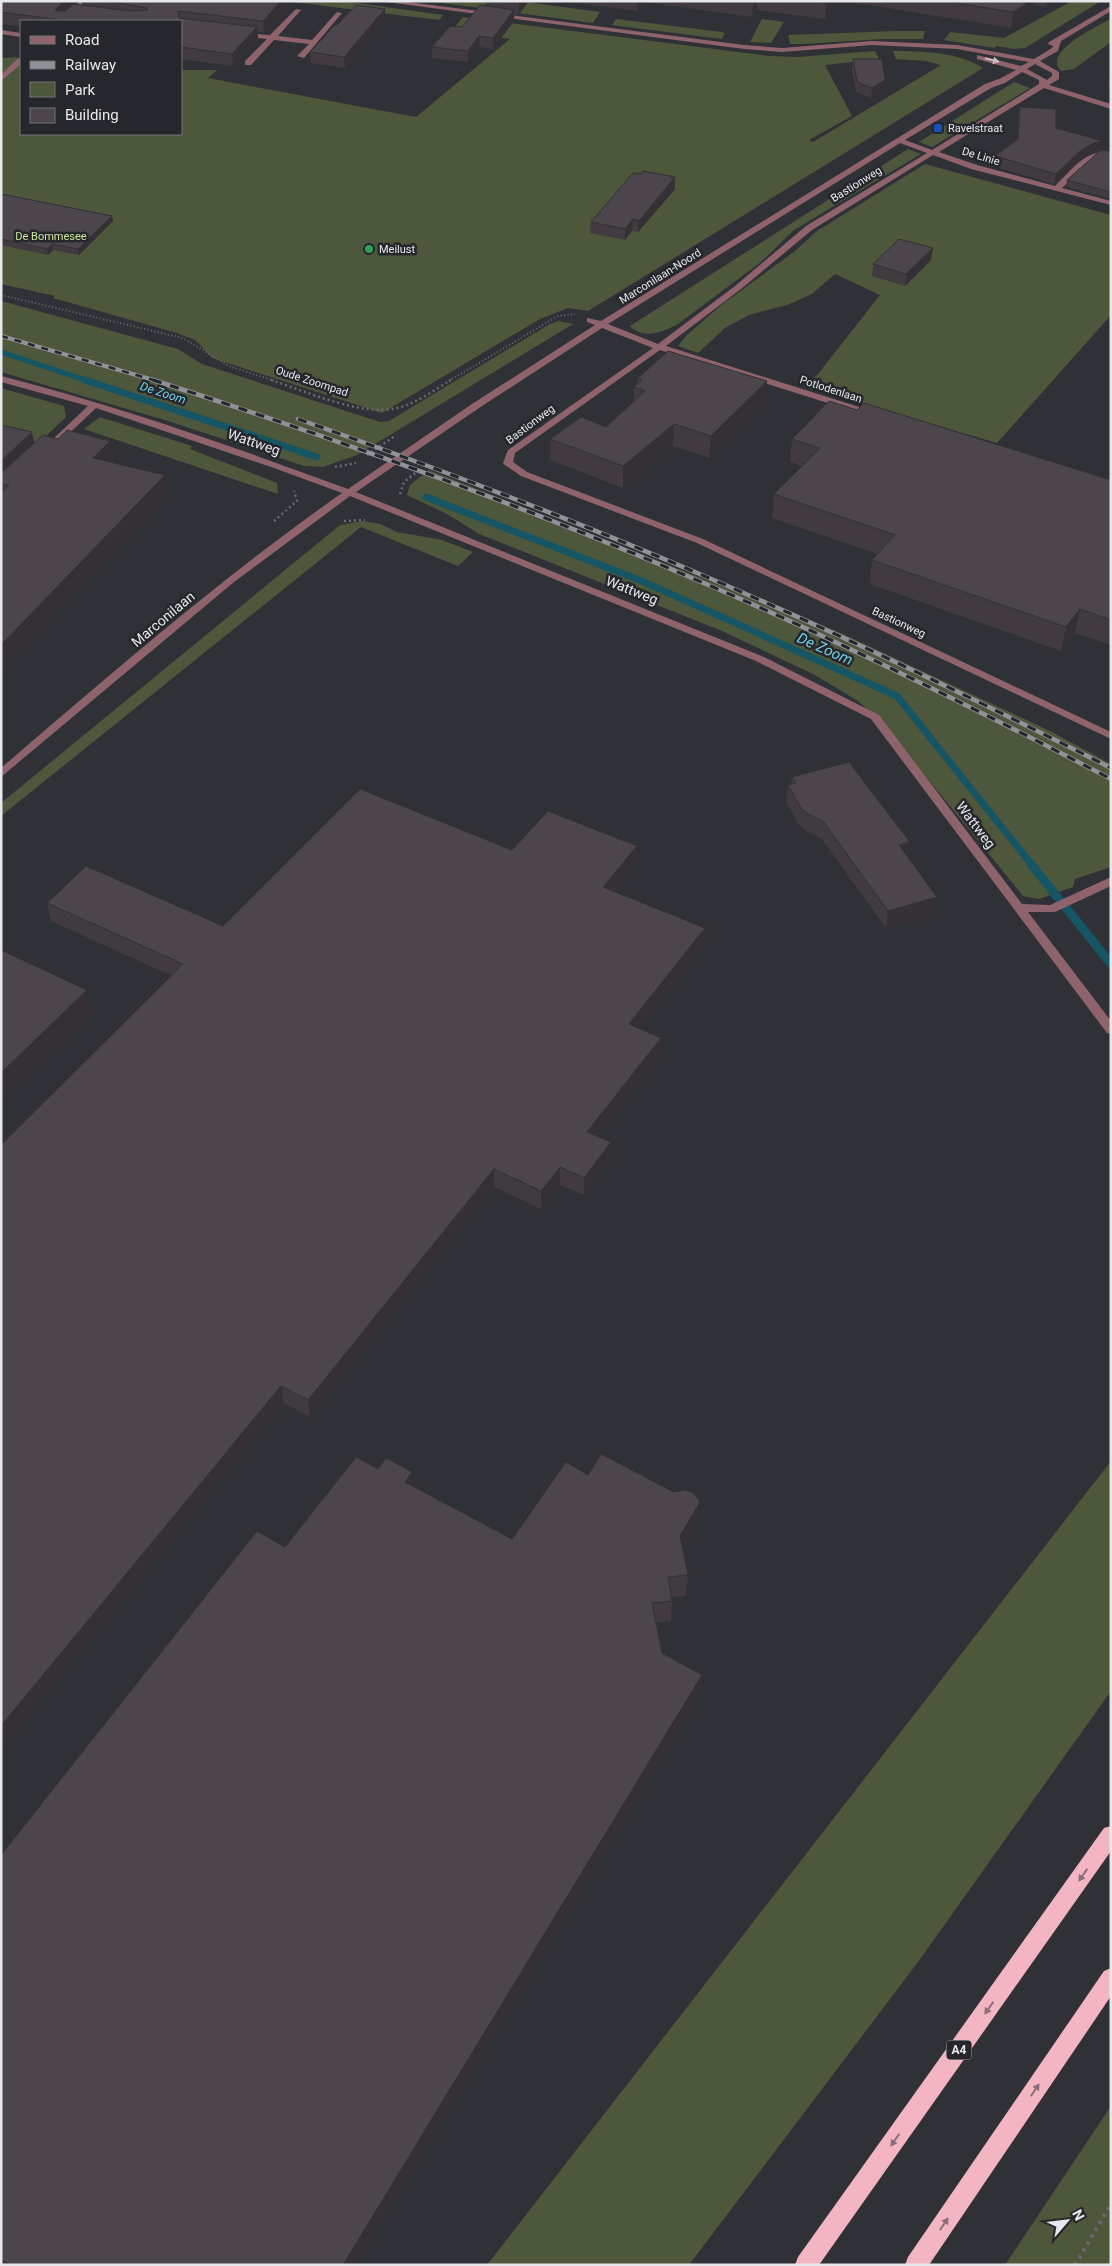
<svg xmlns="http://www.w3.org/2000/svg" width="1112" height="2266" font-family="Roboto,sans-serif">
<style>
.green{fill:#4d573b}
.lines{fill:none;stroke-linecap:round;stroke-linejoin:round}
.stream-far2{stroke:#155564;stroke-width:5.5}
.stream-far1{stroke:#155564;stroke-width:7}
.stream{stroke:#155564;stroke-width:9}
.path-far2{stroke:#696a70;stroke-width:2;stroke-dasharray:1 2.5;stroke-linecap:butt}
.path-far1{stroke:#696a70;stroke-width:2.5;stroke-dasharray:2 3;stroke-linecap:butt}
.path{stroke:#696a70;stroke-width:4;stroke-dasharray:3 5;stroke-linecap:butt}
.minor{fill:#8e636c;fill-rule:evenodd}
.highway{fill:#f4b5c2;fill-rule:evenodd}
.rail-far1-casing{stroke:#909297;stroke-width:4}
.rail-casing{stroke:#909297;stroke-width:4.5}
.rail-far1{stroke:#25272d;stroke-width:2.5;stroke-dasharray:7;stroke-linecap:butt}
.rail{stroke:#25272d;stroke-width:3;stroke-dasharray:9;stroke-linecap:butt}
.wall{fill:#413b40}
.shaded-wall{fill:#353034}
.building{fill:#4c454b;stroke:#353034}
.oneway{fill:#c8b9bf}
.oneway2{fill:#8c6e78}
.transit-dot{fill:#1a4fb4;stroke:#25272d;stroke-width:2}
.leisure-dot{fill:#2e9e5b;stroke:#25272d;stroke-width:2}
.labels{text-anchor:middle;stroke-width:5;stroke-linejoin:round;paint-order:stroke}
.far-poi-label{font-size:11px;fill:#e7e8ec;stroke:#25272d;text-anchor:start}
.far-street-label{font-size:11px;fill:#e7e8ec;stroke:#25272d}
.far-park-label{font-size:11px;fill:#cbe39c;stroke:#25272d}
.far-water-label{font-size:12px;font-style:italic;fill:#72d1ea;stroke:#25272d}
.shield{fill:#25272d;stroke:#adaeb3;stroke-width:1}
.shield-label{font-size:12px;font-weight:bold;fill:#e7e8ec}
.street-label{font-size:14px;fill:#e7e8ec;stroke:#25272d}
.water-label{font-size:15px;font-style:italic;fill:#72d1ea;stroke:#25272d}
</style>
<rect width="100%" height="100%" fill="#2f3137"/>
<!-- green -->
<path class="green" d="M284,1H343L443,15L439,20Z
M427,1H518L600,12L593,23Z
M1072,1H1101L1025,48L1014,49L996,46L995,48L944,40L950,32L1004,38Z
M463,17L769,56L798,57L875,51L879,59L825,65L852,116L809,140L813,142L941,65L926,61L896,59L893,51C921,51 959,52 983,68L588,311L568,308L540,319L382,413L212,358L195,340L177,333L53,298L55,296L1,284V58L18,57L15,61H21V134H181V70H217L208,78L416,117L510,39L452,31Z
M616,19L722,32L725,33L722,39L612,25Z
M762,19L784,22L771,43L750,42Z
M1108,20H1111V42L1074,69L1061,71C1042,52 1095,28 1108,20Z
M897,31H925L923,39H882L803,44H790L788,35Z
M1014,82L1030,88L932,147L919,142Z
M908,149L921,154L794,230L761,262L678,324C663,332 643,340 630,326Z
M925,164L1111,215V315L997,443L804,387L818,374L880,295L835,274L812,294L787,305L749,315L725,328L698,353L678,346L687,335L720,306L795,251L817,231Z
M1,301L178,349L202,364L380,422L389,421L550,324L558,321L573,324L357,455L323,467L304,466L168,421L1,372Z
M1,388L64,406L66,417L1,479Z
M100,417L192,446L190,449L277,483L278,494L84,429Z
M429,470L843,634L1052,732L1111,764V867L1075,879L1073,887L1039,899L1023,896L883,724L858,701L815,675L722,631L479,534L447,514L407,495L410,485Z
M363,521L380,524L397,532L442,540L473,552L458,566L361,527L1,816V803L340,525Z
M1111,1461V1691L918,1962L689,2265H487Z
M1111,2106V2265H1005Z"/>
<g class="lines">
<!-- stream-far2 -->
<path class="stream-far2" d="M1,352L88,381"/>
<!-- stream-far1 -->
<path class="stream-far1" d="M85,380L317,457
M426,497L642,581L897,696L1032,865"/>
<!-- stream -->
<path class="stream" d="M1031,864L1111,964"/>
<!-- path-far2 -->
<path class="path-far2" d="M1,295L183,338L229,366L275,381
M449,381L558,316L575,314"/>
<!-- path-far1 -->
<path class="path-far1" d="M271,380C305,391 362,417 397,408C416,404 434,390 451,380
M367,455L395,436
M335,467L356,463
M400,494L404,482L419,470
M274,521L297,501L294,491
M344,521L365,520"/>
<!-- path -->
<path class="path" d="M1075,2265L1111,2204"/>
<!-- minor -->
<path class="minor" d="M80,1H87L66,21H59Z
M379,1H400L744,45L782,48L872,41L957,45L1034,59L1052,48L1053,46L1048,44L1049,42L1111,6V11L1061,41L1058,51L1040,61L1059,72V79L1049,85L1111,104V109L1044,88L939,152L977,165L1055,186C1073,169 1084,150 1111,152V156L1099,155L1094,158L1062,188L1111,201V205L971,169L933,155L812,230L741,289L666,346L875,412V416H869L660,350L515,453L513,462L527,472L703,539L1111,732V739L697,543L521,476L505,465L503,463L508,450L653,348L602,328L479,408L356,492L764,657L879,715L1022,904L1050,905L1111,877V886L1055,912H1028L1111,1021V1034L1107,1033L871,719L756,661L350,496L234,582L1,777V768C112,673 222,577 342,493L274,468L96,408L59,443H53V439L88,406L1,382V376C119,406 234,447 348,489L472,404L595,325L587,322V318L601,321L985,84L999,79L1016,70L977,59V55L1021,66L1029,62L957,49L872,45L782,52L744,49ZM1035,64L1052,73V76L1047,80L1027,69ZM1022,72L1039,80V84L932,150L905,140L991,88L1005,83ZM900,143L927,153L806,226L735,286L658,344L608,324Z
M296,9L301,10L278,36L312,40L337,12L342,13L304,58L297,56L309,44L274,40L251,65H245V61L267,39L241,36L237,34L239,33L270,35Z
M1,30L21,33V37L1,34Z
M18,58H21V64L1,81V75Z"/>
<!-- highway -->
<path class="highway" d="M1111,1826V1851L819,2265H795L798,2257L1104,1828Z
M1111,1968V1996L929,2265H905L908,2257L1104,1971Z"/>
<defs>
<path id="rail-far1" d="M1,336L157,381"/>
<path id="rail" d="M153,380C340,440 525,506 706,584C844,643 978,710 1111,779
M298,419C437,468 574,520 709,578C845,636 979,701 1111,768"/>
</defs>
<!-- rail-far1 casing -->
<use href="#rail-far1" class="rail-far1-casing"/>
<!-- rail casing -->
<use href="#rail" class="rail-casing"/>
<!-- rail-far1 -->
<use href="#rail-far1" class="rail-far1"/>
<!-- rail -->
<use href="#rail" class="rail"/>
</g>
<!-- wall -->
<path class="wall" d="M1,1H78L75,4L82,5V1H287L288,7L264,32L257,31L258,39L233,66L181,59V21H21V26L1,24Z
M485,1H529L519,14H514V21L493,49L480,47L468,62L432,58V47L462,27L485,6Z
M562,1H835L825,19L757,10L752,17L644,2L637,11Z
M845,1H1049L1045,7L1033,5L1023,20L1011,28Z
M385,9V20L345,68L311,63L310,52L337,25Z
M853,59L884,90L871,98L856,92L852,69Z
M1111,72V86H1108Z
M1020,107L1056,128L1101,150L1111,151V199L1066,187L1067,180L1100,151L1093,152L1079,160L1054,184L993,166L995,156L1017,140L1018,116Z
M641,174L675,177V189L638,232L632,231L625,240L590,233L591,222Z
M1,194L113,221L79,255L53,250L48,255L1,245Z
M931,260L905,286L872,276L873,264Z
M637,379L767,381L765,403L709,458L673,446L623,488L550,460V439L606,427L634,402V387L637,385Z
M857,410L1111,480V645L1075,633L1061,651L870,584L872,560L878,554L772,518L774,494L802,466L790,462L792,439Z
M1,425L34,444L58,439L110,441L114,461L112,463L165,475L168,496L1,671Z
M792,777L907,857L934,914L886,928L821,838L806,831L799,825L786,802L788,785L791,784Z
M637,846L636,864L614,891L704,946L639,1028L661,1038L660,1056L597,1136L610,1160L584,1195L560,1185L541,1209L494,1187L310,1417L284,1403L172,976L51,921L47,903L223,926L512,850Z
M378,1469L412,1472L414,1487L512,1539L588,1475L698,1523L683,1549L688,1575L686,1596L672,1597V1601L671,1621L656,1623L662,1653L700,1695L355,2265H1V1855L285,1547Z"/>
<!-- shaded-wall -->
<path class="shaded-wall" d="M64,1H78L58,20L55,10Z
M281,1H287L288,7L264,32L263,21Z
M519,1H529L519,14Z
M638,1H644L637,11Z
M753,1H757V10L752,17Z
M827,1H835L825,19L826,3Z
M1027,1H1033V5L1023,20L1011,28L1013,12Z
M385,9V20L345,68L344,57Z
M514,10V21L493,49V38Z
M257,27L258,39L233,66L232,54Z
M479,36L480,47L468,62V51Z
M885,80L884,90L871,98L872,88Z
M1103,141L1101,150L1093,152L1079,160L1054,184L1056,174L1080,151L1094,143Z
M675,177V189L638,232L639,221Z
M112,216L113,221L79,255L78,249Z
M633,219L632,231L625,240V229Z
M52,244L53,250L48,255L47,249Z
M933,248L931,260L905,286L906,274Z
M767,381L765,403L709,458L711,436Z
M674,424L673,446L623,488V466Z
M32,432L36,453L1,484V461Z
M110,441L114,461L97,478L93,458Z
M165,475L168,496L1,671V645Z
M1080,609L1075,633L1061,651L1066,627Z
M910,842L907,859L899,845Z
M637,846L636,864L602,905L603,887Z
M937,897L934,914L886,928L888,911Z
M705,928L704,946L628,1042L629,1024Z
M87,990L93,1013L1,1102V1073Z
M661,1038L660,1056L587,1150V1132Z
M611,1142L610,1160L584,1195V1178Z
M560,1167V1185L541,1209V1191Z
M494,1169V1187L310,1417L308,1400Z
M281,1386L284,1403L1,1749V1726Z
M412,1472L414,1494L405,1482Z
M700,1502L698,1523L678,1557L680,1536Z
M702,1675L700,1695L355,2265H343Z"/>
<!-- building -->
<path class="building" d="M1,1H64L55,10L57,11H65L74,4L130,11L148,10L147,8L106,1H281L263,21L178,11L179,18L257,27L232,54L181,47V21H68L1,12Z
M813,1H827L826,3Z
M943,1H1027L1025,5L1013,12Z
M356,5L385,9L344,57L310,52L335,25H337Z
M480,5L514,10L493,38L479,36L468,51L432,47L450,26L462,27Z
M853,59H882L885,80L872,88L857,82Z
M1020,107L1056,109V128L1103,141L1094,143L1080,151L1056,174L995,156L1018,139Z
M1101,150L1111,151V192L1067,180Z
M643,171L675,177L639,221L633,219L625,229L591,222L633,173L641,174Z
M1,194L112,216L78,249L52,244L47,249L1,239Z
M899,239L933,248L906,274L873,264Z
M668,351L767,381L711,436L674,424L623,466L550,439L581,417L606,427L645,391L634,387L642,380L637,379Z
M829,401L857,410L864,403L1111,480V620L1080,609L1066,627L872,560L895,535L774,494L820,448L792,439Z
M1,425L32,432L1,461Z
M67,430L110,441L93,458L165,475L1,645V493L9,485L1,484V473L43,435L58,439Z
M849,762L910,842L899,845L937,897L888,911L823,821L808,814L801,808L788,785L796,783L792,777Z
M360,789L512,850L548,811L637,846L603,887L705,928L629,1024L661,1038L587,1132L611,1142L584,1178L560,1167L541,1191L494,1169L308,1400L281,1386L1,1726V1145L183,964L47,903L86,866L223,926Z
M1,950L87,990L1,1073Z
M601,1454L674,1492L684,1490L694,1493L700,1502L680,1536L688,1575L668,1577L672,1601L652,1603L662,1653L702,1675L343,2265H10L1,2259V1855L257,1531L285,1547L356,1457L378,1469L386,1458L412,1472L405,1482L512,1539L566,1462L588,1475Z"/>
<!-- one-way arrows -->
<defs><path id="oneway-solid" d="M-6-.8H1V-3.2L6.5 0L1 3.2V.8H-6Z" transform="scale(1.25)"/></defs>
<use class="oneway" href="#oneway-solid" transform="translate(992 60) rotate(14)"/>
<g class="oneway2">
<use href="#oneway-solid" transform="translate(1083 1875) rotate(125)"/>
<use href="#oneway-solid" transform="translate(989 2008) rotate(125)"/>
<use href="#oneway-solid" transform="translate(1035 2090) rotate(-56)"/>
<use href="#oneway-solid" transform="translate(895 2140) rotate(125)"/>
<use href="#oneway-solid" transform="translate(944 2224) rotate(-56)"/>
</g>
<!-- markers -->
<rect class="transit-dot" x="933" y="123" width="10" height="10" rx="2.5"/>
<circle class="leisure-dot" cx="369" cy="249" r="5"/>
<g class="labels">
<!-- far-poi labels -->
<g class="far-poi-label">
<text x="948" y="132">Ravelstraat</text>
<text x="379" y="253">Meilust</text>
</g>
<!-- far-street labels -->
<g class="far-street-label">
<text transform="translate(981 156) rotate(17)" y="4">De Linie</text>
<text transform="translate(856 184) rotate(-32)" y="4">Bastionweg</text>
<text transform="translate(660 276) rotate(-32)" y="4">Marconilaan-Noord</text>
<text transform="translate(312 381) rotate(18)" y="4">Oude Zoompad</text>
<text transform="translate(831 389) rotate(18)" y="4">Potlodenlaan</text>
<text transform="translate(530 424) rotate(-37)" y="4">Bastionweg</text>
<text transform="translate(899 622) rotate(25)" y="4">Bastionweg</text>
</g>
<!-- far-park labels -->
<g class="far-park-label">
<text x="51" y="240">De Bommesee</text>
</g>
<!-- far-water labels -->
<g class="far-water-label">
<text transform="translate(163 393) rotate(18)" y="4">De Zoom</text>
</g>
<!-- shield labels -->
<rect class="shield" x="946.5" y="2040.5" width="25" height="19" rx="4"/>
<g class="shield-label">
<text x="959" y="2054">A4</text>
</g>
<!-- street labels -->
<g class="street-label">
<text transform="translate(254 442) rotate(19)" y="5">Wattweg</text>
<text transform="translate(632 590) rotate(22)" y="5">Wattweg</text>
<text transform="translate(163 619) rotate(-40)" y="5">Marconilaan</text>
<text transform="translate(976 825) rotate(53)" y="5">Wattweg</text>
</g>
<!-- water labels -->
<g class="water-label">
<text transform="translate(825 649) rotate(24)" y="5">De Zoom</text>
</g>
</g>
<!-- border -->
<rect width="1112" height="2266" fill="none" stroke="#e7e8ec" stroke-width="5"/>
<!-- legend -->
<rect x="20" y="20" width="162" height="115" fill="#25272d" stroke="#737479"/>
<rect x="30" y="36" width="25" height="8" fill="#8e636c" stroke="#737479"/>
<text x="65" y="45" font-size="15" fill="#e7e8ec">Road</text>
<rect x="30" y="61" width="25" height="8" fill="#909297" stroke="#737479"/>
<text x="65" y="70" font-size="15" fill="#e7e8ec">Railway</text>
<rect x="30" y="82" width="25" height="15" fill="#4d573b" stroke="#737479"/>
<text x="65" y="95" font-size="15" fill="#e7e8ec">Park</text>
<rect x="30" y="108" width="25" height="15" fill="#4c454b" stroke="#737479"/>
<text x="65" y="120" font-size="15" fill="#e7e8ec">Building</text>
<!-- north arrow -->
<g transform="translate(1067 2221) rotate(62)" stroke="#25272d" stroke-width="4" paint-order="stroke">
<path d="M0-4L9 19L0 12L-9 19Z" fill="#e7e8ec"/>
<text y="-8" font-size="14" font-weight="bold" text-anchor="middle" fill="#e7e8ec">N</text>
</g>
</svg>
